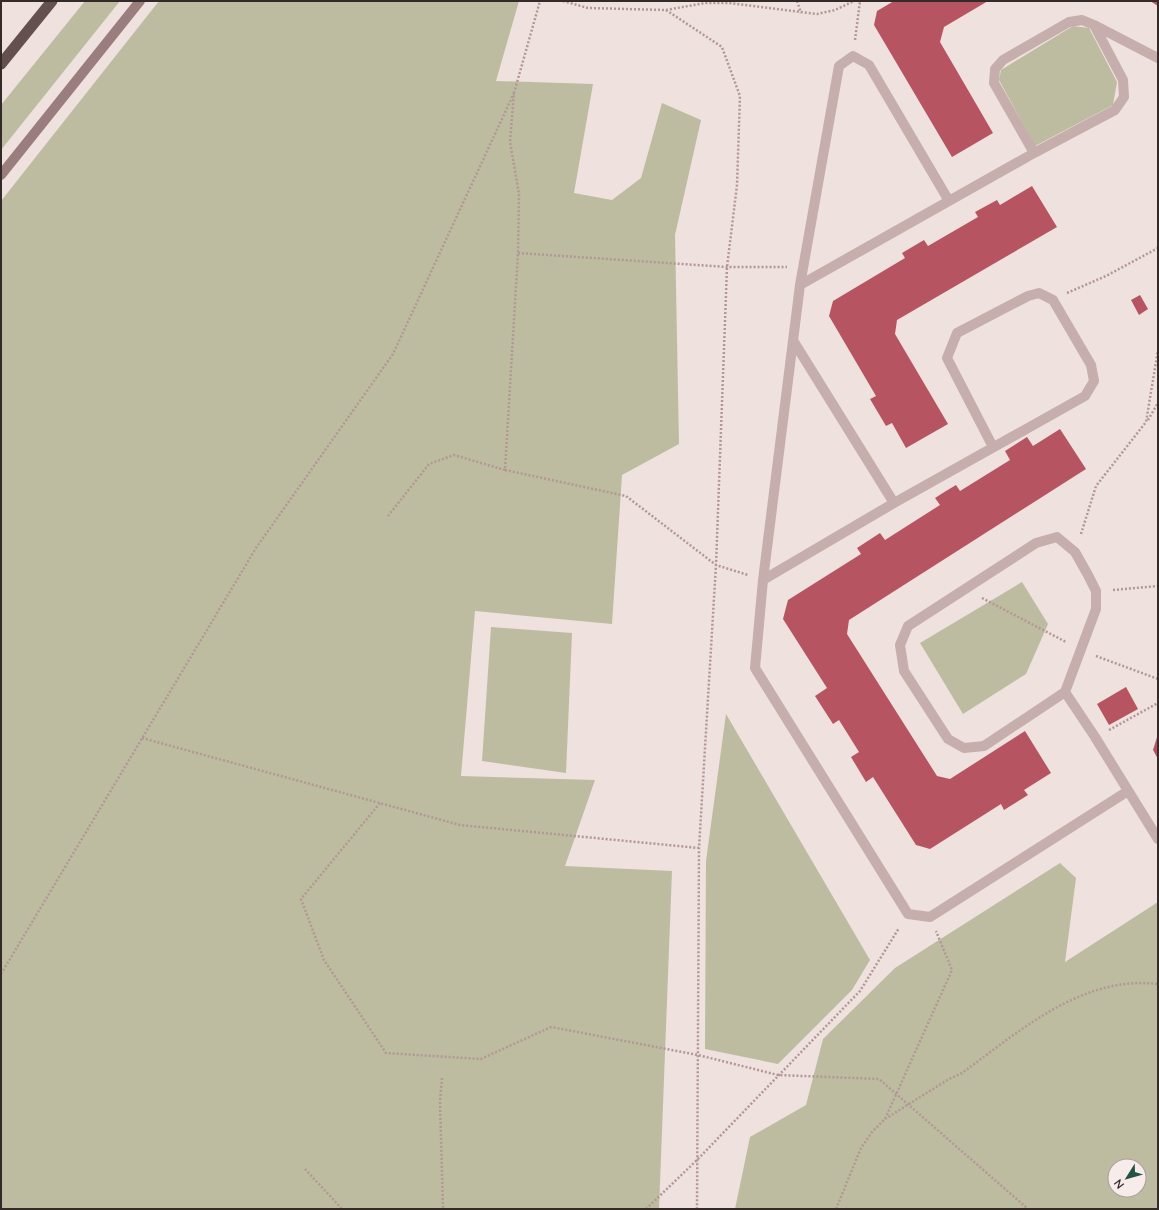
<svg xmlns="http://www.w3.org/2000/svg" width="1159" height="1210" font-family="Lato,sans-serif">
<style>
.green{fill:#bdbca0;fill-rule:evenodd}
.building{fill:#b75461}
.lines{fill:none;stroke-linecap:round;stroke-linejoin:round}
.path{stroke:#b29796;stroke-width:2.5;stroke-dasharray:2 2;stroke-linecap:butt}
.service{stroke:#c6aeac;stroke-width:10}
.secondary{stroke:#9a7d7d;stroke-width:10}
.trunk{stroke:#655050;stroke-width:11}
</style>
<rect width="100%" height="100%" fill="#efe1de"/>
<!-- green -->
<path class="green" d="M85,1H120L1,150V105Z
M159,1H519L496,81L593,84L574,193L612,200L641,178L662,103L701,120L675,235L679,444L622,475L612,624L475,611L461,776L595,780L565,866L672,871L659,1209H1V201Z
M1073,26L1089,28L1117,82L1113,105L1035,146L999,80L1001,70Z
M1022,582L1048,624L1026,674L963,714L920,643Z
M491,627L572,633L566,773L482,761Z
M726,714L870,960L852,990L778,1064L705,1049L706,861Z
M1060,863L1076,878L1065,962L1158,902V1209H735L750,1137L806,1105L823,1039L895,968ZM1115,1166H1139V1190H1115Z"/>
<!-- building -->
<path class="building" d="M894,1H988L944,27L940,42L993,133L952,157L874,25L877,11Z
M1150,1H1158V6Z
M1032,186L1057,227L897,320L895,334L948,424L906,448L892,423L886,426L870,399L876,396L829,316L833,301L905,258L902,253L924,240L928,246L978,217L975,212L997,200L1000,205Z
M1140,295L1148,309L1139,315L1131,300Z
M1060,429L1086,469L849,620L847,634L937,776L950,779L1025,731L1051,773L1024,790L1028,795L1004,810L1001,804L930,849L916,845L873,777L866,782L851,757L859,752L839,720L833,724L815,696L827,688L783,619L788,600L861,554L857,548L880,533L885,540L940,505L935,498L946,491L956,485L960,491L1010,460L1005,451L1027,437L1033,446Z
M1126,687L1138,709L1109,725L1097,704Z
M1158,734V759L1153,750Z"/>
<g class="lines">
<!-- path -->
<path class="path" d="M563,1L588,8L666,10L722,47L740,96L737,185L727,267L716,565L699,848L697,1209
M797,1L801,13
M666,10L705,3H729L817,14L835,10L854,1
M855,40L860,1
M518,253L727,267H787
M1067,293L1106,276L1158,248
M1148,420L1158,403
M505,470L626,496L716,565L748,575
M388,516L429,464L454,455L505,470L518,253L519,194L510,142L514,93L540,1
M1081,534L1096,486L1146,422L1158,350
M1113,590L1158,586
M982,598L1066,642
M1096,656L1158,679
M1109,730L1158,703
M142,738L460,825L699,848
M380,803L301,899L324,960L386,1053L481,1059L551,1027L698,1055L778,1075L879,1079L1028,1209
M1,974L256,548L393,354L514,93
M442,1078L440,1101L443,1209
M885,1119L949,1079L962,1073C1020,1031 1082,975 1158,984
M305,1169L342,1209
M646,1209L697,1160L860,991L899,928
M836,1209L861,1148L872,1132L885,1119L952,970L936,931"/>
<!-- service -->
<path class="service" d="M1094,25L1158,58
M1034,153L994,83L995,69L1003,60L1069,22L1082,20L1094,25L1123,80L1124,97L1115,110L1034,153L800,285L763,580L755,668L908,914L930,917L1128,791
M800,285L839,66L853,56L869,65L949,201
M794,342L894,503
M1057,537L1075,552L1088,575L1096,591V609L1065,692L984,746L964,748L948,739L904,671L900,645L908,626L1036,543Z
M763,580L894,503L1085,396L1094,381L1091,365L1053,300L1039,293L1028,296L957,333L947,358L993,447
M1065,692L1095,737L1158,839"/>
<!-- secondary -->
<path class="secondary" d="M1,175L140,1"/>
<!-- trunk -->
<path class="trunk" d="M1,64L52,1"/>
</g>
<!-- border -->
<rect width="1159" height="1210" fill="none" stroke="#352a2a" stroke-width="4"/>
<!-- north arrow -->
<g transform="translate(1127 1178) rotate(233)"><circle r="19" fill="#f8ecea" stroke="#aa9e9d"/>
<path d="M0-3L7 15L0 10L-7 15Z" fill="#245244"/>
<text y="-6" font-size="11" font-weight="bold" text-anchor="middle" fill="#352a2a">N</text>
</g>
</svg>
